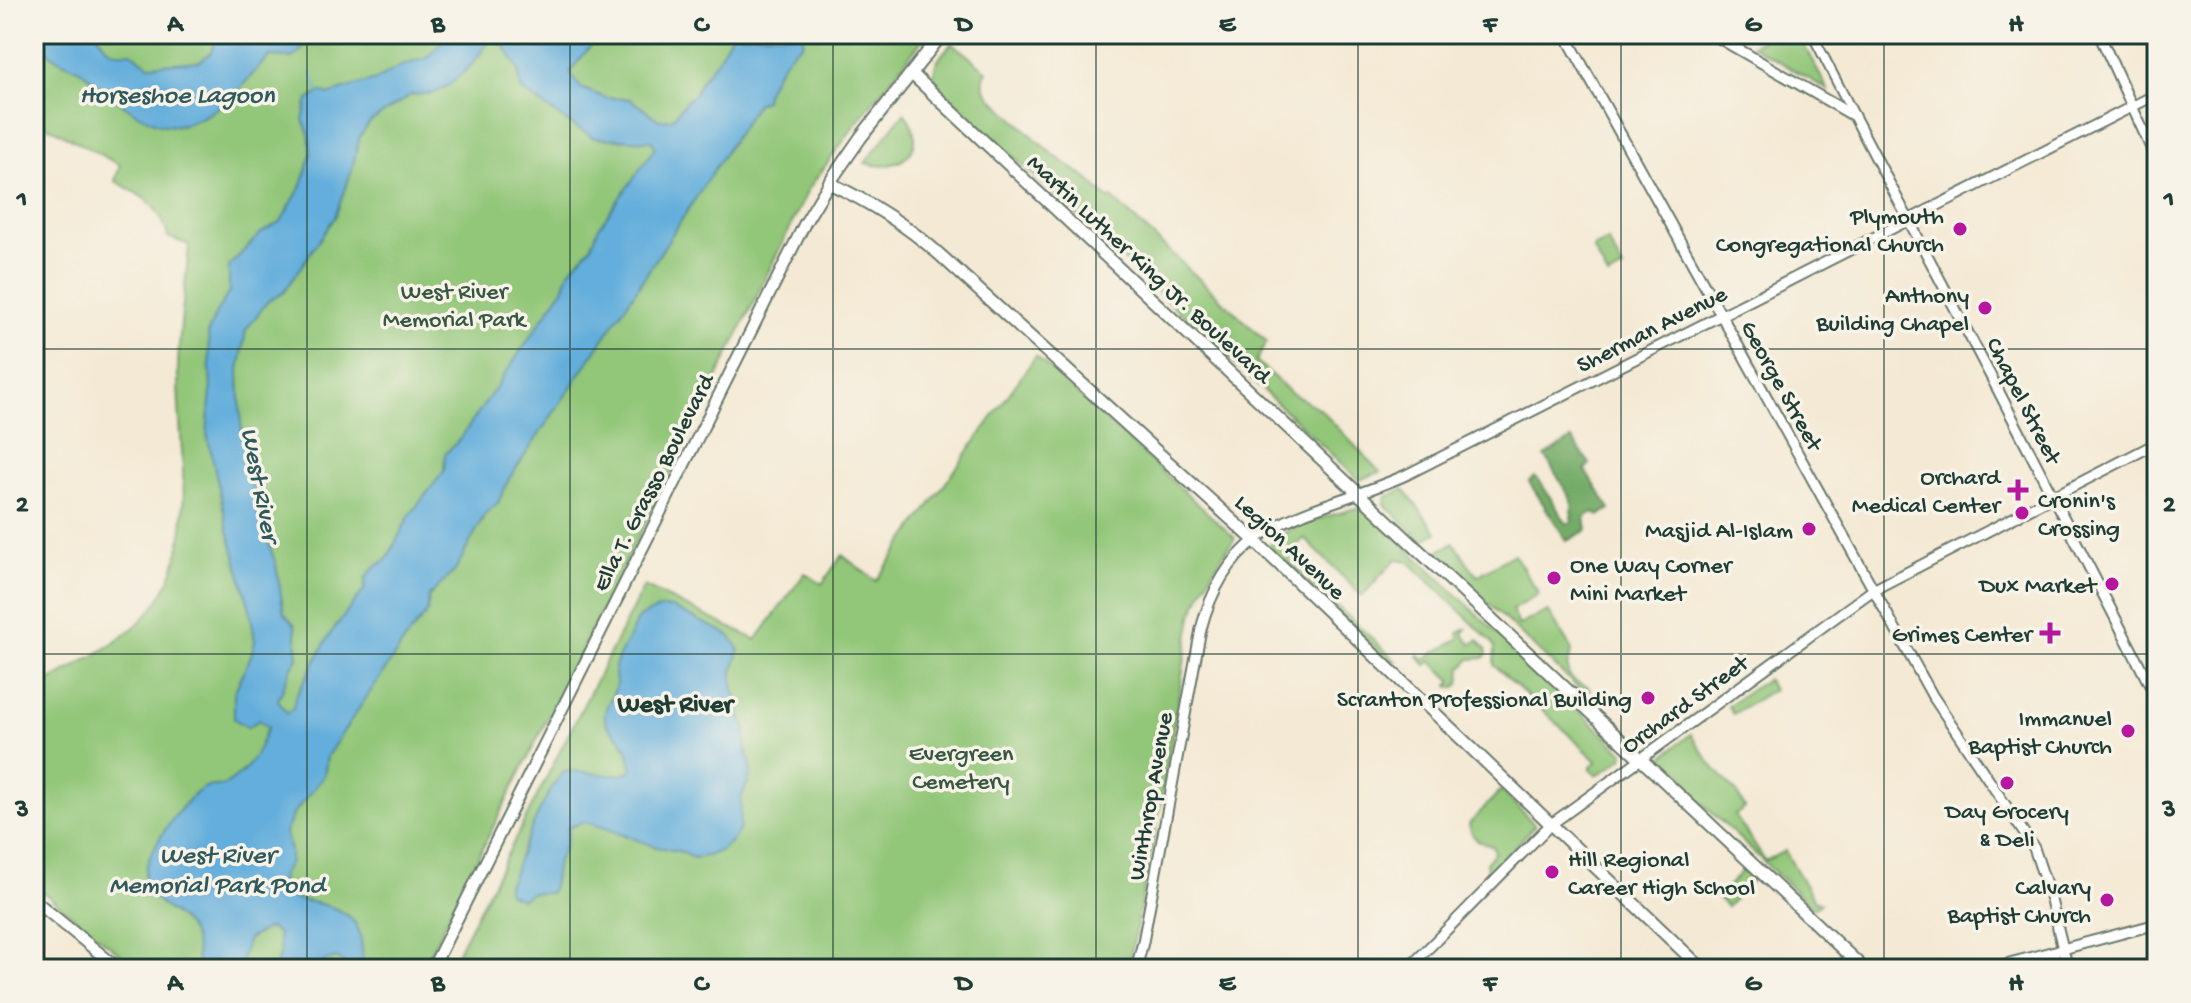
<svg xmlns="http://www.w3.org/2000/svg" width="2191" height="1003" font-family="'Gochi Hand',sans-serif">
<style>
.green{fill:#92c678;stroke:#588256;stroke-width:2}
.forest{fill:#75ab68;stroke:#4a744e;stroke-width:2}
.water{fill:#64aedc;stroke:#427688;stroke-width:2;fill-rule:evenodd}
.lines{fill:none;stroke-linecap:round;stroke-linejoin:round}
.stream{stroke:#64aedc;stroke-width:2}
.tertiary-casing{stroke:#6a796c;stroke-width:12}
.secondary-casing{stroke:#6a796c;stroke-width:13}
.primary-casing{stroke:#6a796c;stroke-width:14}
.trunk-casing{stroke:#6a796c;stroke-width:15}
.tertiary{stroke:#fff;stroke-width:8}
.secondary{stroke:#fff;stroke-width:9}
.primary{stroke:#fff;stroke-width:10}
.trunk{stroke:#fff;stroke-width:11}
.grid{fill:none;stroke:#1f3d34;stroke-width:2;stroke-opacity:0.55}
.poi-dot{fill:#b5179e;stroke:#f7f3e8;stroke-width:3}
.labels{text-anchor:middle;stroke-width:7;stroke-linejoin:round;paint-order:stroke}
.poi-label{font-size:24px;fill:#1f3d34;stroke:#f7f3e8;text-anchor:end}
.street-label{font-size:24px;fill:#1f3d34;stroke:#f7f3e8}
.park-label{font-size:24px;fill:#365842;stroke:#f7f3e8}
.water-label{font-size:26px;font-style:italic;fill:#30595e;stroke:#f7f3e8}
.neighbourhood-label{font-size:26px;font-weight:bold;fill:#1f3d34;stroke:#f7f3e8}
.neatline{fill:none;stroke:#1f3d34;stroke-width:3}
.grid-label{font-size:26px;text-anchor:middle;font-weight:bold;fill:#1f3d34}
</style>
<rect width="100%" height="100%" fill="#f7f3e8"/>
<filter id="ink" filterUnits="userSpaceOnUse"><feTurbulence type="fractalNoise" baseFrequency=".0125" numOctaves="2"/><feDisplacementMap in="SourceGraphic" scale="16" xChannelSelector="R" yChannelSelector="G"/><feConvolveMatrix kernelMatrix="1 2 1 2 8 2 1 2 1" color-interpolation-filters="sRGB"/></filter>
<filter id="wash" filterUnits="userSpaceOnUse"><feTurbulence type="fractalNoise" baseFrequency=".006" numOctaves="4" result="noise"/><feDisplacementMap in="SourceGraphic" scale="32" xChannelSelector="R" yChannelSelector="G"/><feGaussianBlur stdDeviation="1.8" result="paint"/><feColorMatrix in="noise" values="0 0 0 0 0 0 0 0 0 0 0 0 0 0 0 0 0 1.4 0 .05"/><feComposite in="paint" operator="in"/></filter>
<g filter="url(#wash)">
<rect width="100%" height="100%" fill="#f4e9d4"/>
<!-- green -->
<path class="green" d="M34,34H927L857,122L808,190L686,442L422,969H139L34,885V690C76,664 123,646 154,606C203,541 176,443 178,367C179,327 186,285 189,245L168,237C161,205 142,196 115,181L120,165L34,119Z
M1772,34H1798L1828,90L1752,45Z
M952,43L987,71C980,83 984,90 993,99L1052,154L1089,180L1108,199L1112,198L1267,342L1256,361L1290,392L1320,409L1380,472L1359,480L939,87C927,68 940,57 952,43Z
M904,113C932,146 902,174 865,163Z
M1608,241L1623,269L1608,277L1593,248Z
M1036,356L1235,538C1216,563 1203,587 1192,616L1159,812L1128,969H449L644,586L756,640L805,573L822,584L842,555L876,581Z
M1404,489L1437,533L1422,541L1385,505L1386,497Z
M1356,508L1362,510L1365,508L1624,753L1623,758L1597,776L1591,770V767L1597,761L1494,665L1495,648L1492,642L1408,561L1396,559L1362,596L1304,538L1291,552L1290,562L1397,662L1386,659L1269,547C1277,527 1335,515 1356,508Z
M1454,543L1477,576L1514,554L1539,594L1512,610L1519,625L1548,611L1572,650C1572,654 1569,658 1568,663C1564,677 1577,684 1588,687L1597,706L1437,555L1439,551Z
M1466,629L1463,635L1472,644L1478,640L1486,649L1487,654L1484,658L1470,659L1462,668L1460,683L1455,688L1449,686L1452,681L1431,661L1426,665L1418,656L1419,654L1423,659L1459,639L1458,633Z
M1767,679L1773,690L1733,714L1728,706Z
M1691,734L1710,763L1736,792L1745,808L1735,815L1765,861L1785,851L1811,895L1814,900L1821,903L1813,908L1660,764V759Z
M1501,790L1535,825L1488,876L1486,863L1495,852L1493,846C1478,843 1472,839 1469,824Z
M1743,870L1753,879L1727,907L1718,898Z"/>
<!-- forest -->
<path class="forest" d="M1572,439L1590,464L1585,470L1610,509L1599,516L1594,512L1585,517L1587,530L1567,541L1529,482L1535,477L1539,480L1567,524L1572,521V504L1570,497L1545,456Z"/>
<!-- water -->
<path class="water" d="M39,34H97C108,51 110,54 131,52L149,65L200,61L210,53L220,34H309C300,59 294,61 270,56C257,67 249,80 236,92C218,110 186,132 160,124C133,116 109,94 88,76C68,59 49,66 39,34Z
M447,34H600L570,72L581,88L606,98L630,99L659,120L672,119L688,99L694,95L700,82L719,57L732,34H804L802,44C790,49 766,86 765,100L757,103L631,298L509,479L498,503L485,514L455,571L429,596L427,613L408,636L327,756L324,776L294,813L285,833L290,851V862L282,875L281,891C291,899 298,900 311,902C356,910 364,925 362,969H339L345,964L337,958L323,962L319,969H275L280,951L278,933L268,928L248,939L238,969H197C197,958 197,943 191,932C179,910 148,906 145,877C142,857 186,794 206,787C211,785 219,787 224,785C230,783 239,775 244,770C255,759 262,741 268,727L259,720L248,727L234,719V693L250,658L255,641L250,609L228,530L207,434L211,391L208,332L216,313L229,292V266L261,233L281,221L302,185L311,153L309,134L303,120L308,100L321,92L329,95L344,89L376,80L399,67L429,57ZM490,40L504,45L518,69L521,90L566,121L594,138L652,141L655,148L599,227L591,247L569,271L563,289L501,380L460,439L445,454L444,471L409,516L387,559L374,568L366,577L364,590L330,634L295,698L293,708L287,713L278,700C285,686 288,669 298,658L295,625L284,613L276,564L259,517L248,469L241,424L239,370L246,330L268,301L283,293L335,217L351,173L360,136L370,122L411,95L435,93L452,83L474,62Z
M660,608H673L723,632L731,637L739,649L733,673V685L746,732V749L751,764L750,777L741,798L740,829L733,840L721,850L708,856L693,858L682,852L657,847L593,824L582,822L568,828C568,846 561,850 556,867C554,876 555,885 550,893H531L521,899L508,893L507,885C514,877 515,867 519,857C531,829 544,797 562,773C584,766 617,784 632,769C632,761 627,747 622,741C617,733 609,731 606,722C601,709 613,698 616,686C617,680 614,673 615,667C619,651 632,636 636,621L639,617Z"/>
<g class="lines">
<!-- stream -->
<path class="stream" d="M311,72L319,93"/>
</g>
</g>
<g filter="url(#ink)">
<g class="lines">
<defs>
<path id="tertiary" d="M1812,34L1854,115"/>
<path id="secondary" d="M1565,34L1932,695L2034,848L2050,896L2068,969
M1712,34L1854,116L1999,392L2157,699
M2099,34L2157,161
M2025,511L2157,443
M1136,969L1143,942L1201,629C1231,513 1314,516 1406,475L2157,94
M1408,969L1550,825L1873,590L2019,515
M1987,969L2157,924"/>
<path id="primary" d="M34,900L119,969
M432,969L805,223L829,183"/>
<path id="trunk" d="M942,34L861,137L829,183C870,202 905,224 939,254L1254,540L1702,969
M911,73L1864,969"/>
</defs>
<!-- tertiary casing -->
<use href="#tertiary" class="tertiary-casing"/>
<!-- secondary casing -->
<use href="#secondary" class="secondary-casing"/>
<!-- primary casing -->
<use href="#primary" class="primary-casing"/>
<!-- trunk casing -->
<use href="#trunk" class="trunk-casing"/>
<!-- tertiary -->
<use href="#tertiary" class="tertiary"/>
<!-- secondary -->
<use href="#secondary" class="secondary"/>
<!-- primary -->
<use href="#primary" class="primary"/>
<!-- trunk -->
<use href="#trunk" class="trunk"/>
</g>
</g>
<!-- grid -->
<path class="grid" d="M307,34V969M570,34V969M833,34V969M1096,34V969M1358,34V969M1621,34V969M1884,34V969M34,349H2157M34,654H2157"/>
<!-- markers -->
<g class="poi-dot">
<circle cx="1960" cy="229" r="8"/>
<circle cx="1985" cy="308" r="8"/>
<path d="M2014 478h8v8h8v8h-8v8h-8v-8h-8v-8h8z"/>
<circle cx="2022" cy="513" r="8"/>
<circle cx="1809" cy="529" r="8"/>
<circle cx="1554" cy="578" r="8"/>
<circle cx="2112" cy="584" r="8"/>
<path d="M2046 621h8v8h8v8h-8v8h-8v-8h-8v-8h8z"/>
<circle cx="1648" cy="698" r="8"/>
<circle cx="2128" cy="731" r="8"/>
<circle cx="2007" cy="783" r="8"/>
<circle cx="1552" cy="872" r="8"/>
<circle cx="2107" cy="900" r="8"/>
</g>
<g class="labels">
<!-- poi labels -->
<g class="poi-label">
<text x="1944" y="223">Plymouth<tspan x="1944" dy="28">Congregational Church</tspan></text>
<text x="1969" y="302">Anthony<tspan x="1969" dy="28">Building Chapel</tspan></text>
<text x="2000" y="484">Orchard<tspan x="2000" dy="28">Medical Center</tspan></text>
<text x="2038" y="507" text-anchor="start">Cronin's<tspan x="2038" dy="28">Crossing</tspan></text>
<text x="1793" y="537">Masjid Al-Islam</text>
<text x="1570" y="572" text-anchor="start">One Way Corner<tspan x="1570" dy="28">Mini Market</tspan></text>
<text x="2096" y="592">Dux Market</text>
<text x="2032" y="641">Grimes Center</text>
<text x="1632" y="706">Scranton Professional Building</text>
<text x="2112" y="725">Immanuel<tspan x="2112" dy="28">Baptist Church</tspan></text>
<text x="2007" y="818" text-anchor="middle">Day Grocery<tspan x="2007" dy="28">&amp; Deli</tspan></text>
<text x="1568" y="866" text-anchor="start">Hill Regional<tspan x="1568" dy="28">Career High School</tspan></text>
<text x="2091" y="894">Calvary<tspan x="2091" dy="28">Baptist Church</tspan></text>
</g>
<!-- street labels -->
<g class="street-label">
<text transform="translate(1150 268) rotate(43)" y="8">Martin Luther King Jr. Boulevard</text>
<text transform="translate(1651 328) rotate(-27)" y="8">Sherman Avenue</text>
<text transform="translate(1783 385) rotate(61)" y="8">George Street</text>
<text transform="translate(2025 400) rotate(63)" y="8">Chapel Street</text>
<text transform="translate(652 482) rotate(-63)" y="8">Ella T. Grasso Boulevard</text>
<text transform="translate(1291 546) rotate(43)" y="8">Legion Avenue</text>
<text transform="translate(1684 703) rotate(-36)" y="8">Orchard Street</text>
<text transform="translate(1149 796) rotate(-80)" y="8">Winthrop Avenue</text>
</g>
<!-- park labels -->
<g class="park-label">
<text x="454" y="298">West River<tspan x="454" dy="28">Memorial Park</tspan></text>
<text x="961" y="760">Evergreen<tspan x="961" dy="28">Cemetery</tspan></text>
</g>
<!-- water labels -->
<g class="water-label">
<text x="177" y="102">Horseshoe Lagoon</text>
<text transform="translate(262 484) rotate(79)" y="9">West River</text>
<text x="217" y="862">West River<tspan x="217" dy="30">Memorial Park Pond</tspan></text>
</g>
<!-- neighbourhood labels -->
<g class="neighbourhood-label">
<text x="675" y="711">West River</text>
</g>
</g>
<!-- margin -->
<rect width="2191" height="1003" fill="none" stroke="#f7f3e8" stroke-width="88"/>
<rect x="44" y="44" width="2103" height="915" class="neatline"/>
<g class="grid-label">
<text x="175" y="31">A</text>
<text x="438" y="31">B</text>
<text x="701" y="31">C</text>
<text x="964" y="31">D</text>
<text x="1227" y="31">E</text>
<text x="1490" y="31">F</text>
<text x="1753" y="31">G</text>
<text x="2016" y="31">H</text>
<text x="22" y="206">1</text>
<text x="2169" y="206">1</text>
<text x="22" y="511">2</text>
<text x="2169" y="511">2</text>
<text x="22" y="816">3</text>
<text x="2169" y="816">3</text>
<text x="175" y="990">A</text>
<text x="438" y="990">B</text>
<text x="701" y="990">C</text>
<text x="964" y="990">D</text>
<text x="1227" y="990">E</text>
<text x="1490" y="990">F</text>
<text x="1753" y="990">G</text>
<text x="2016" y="990">H</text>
</g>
</svg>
